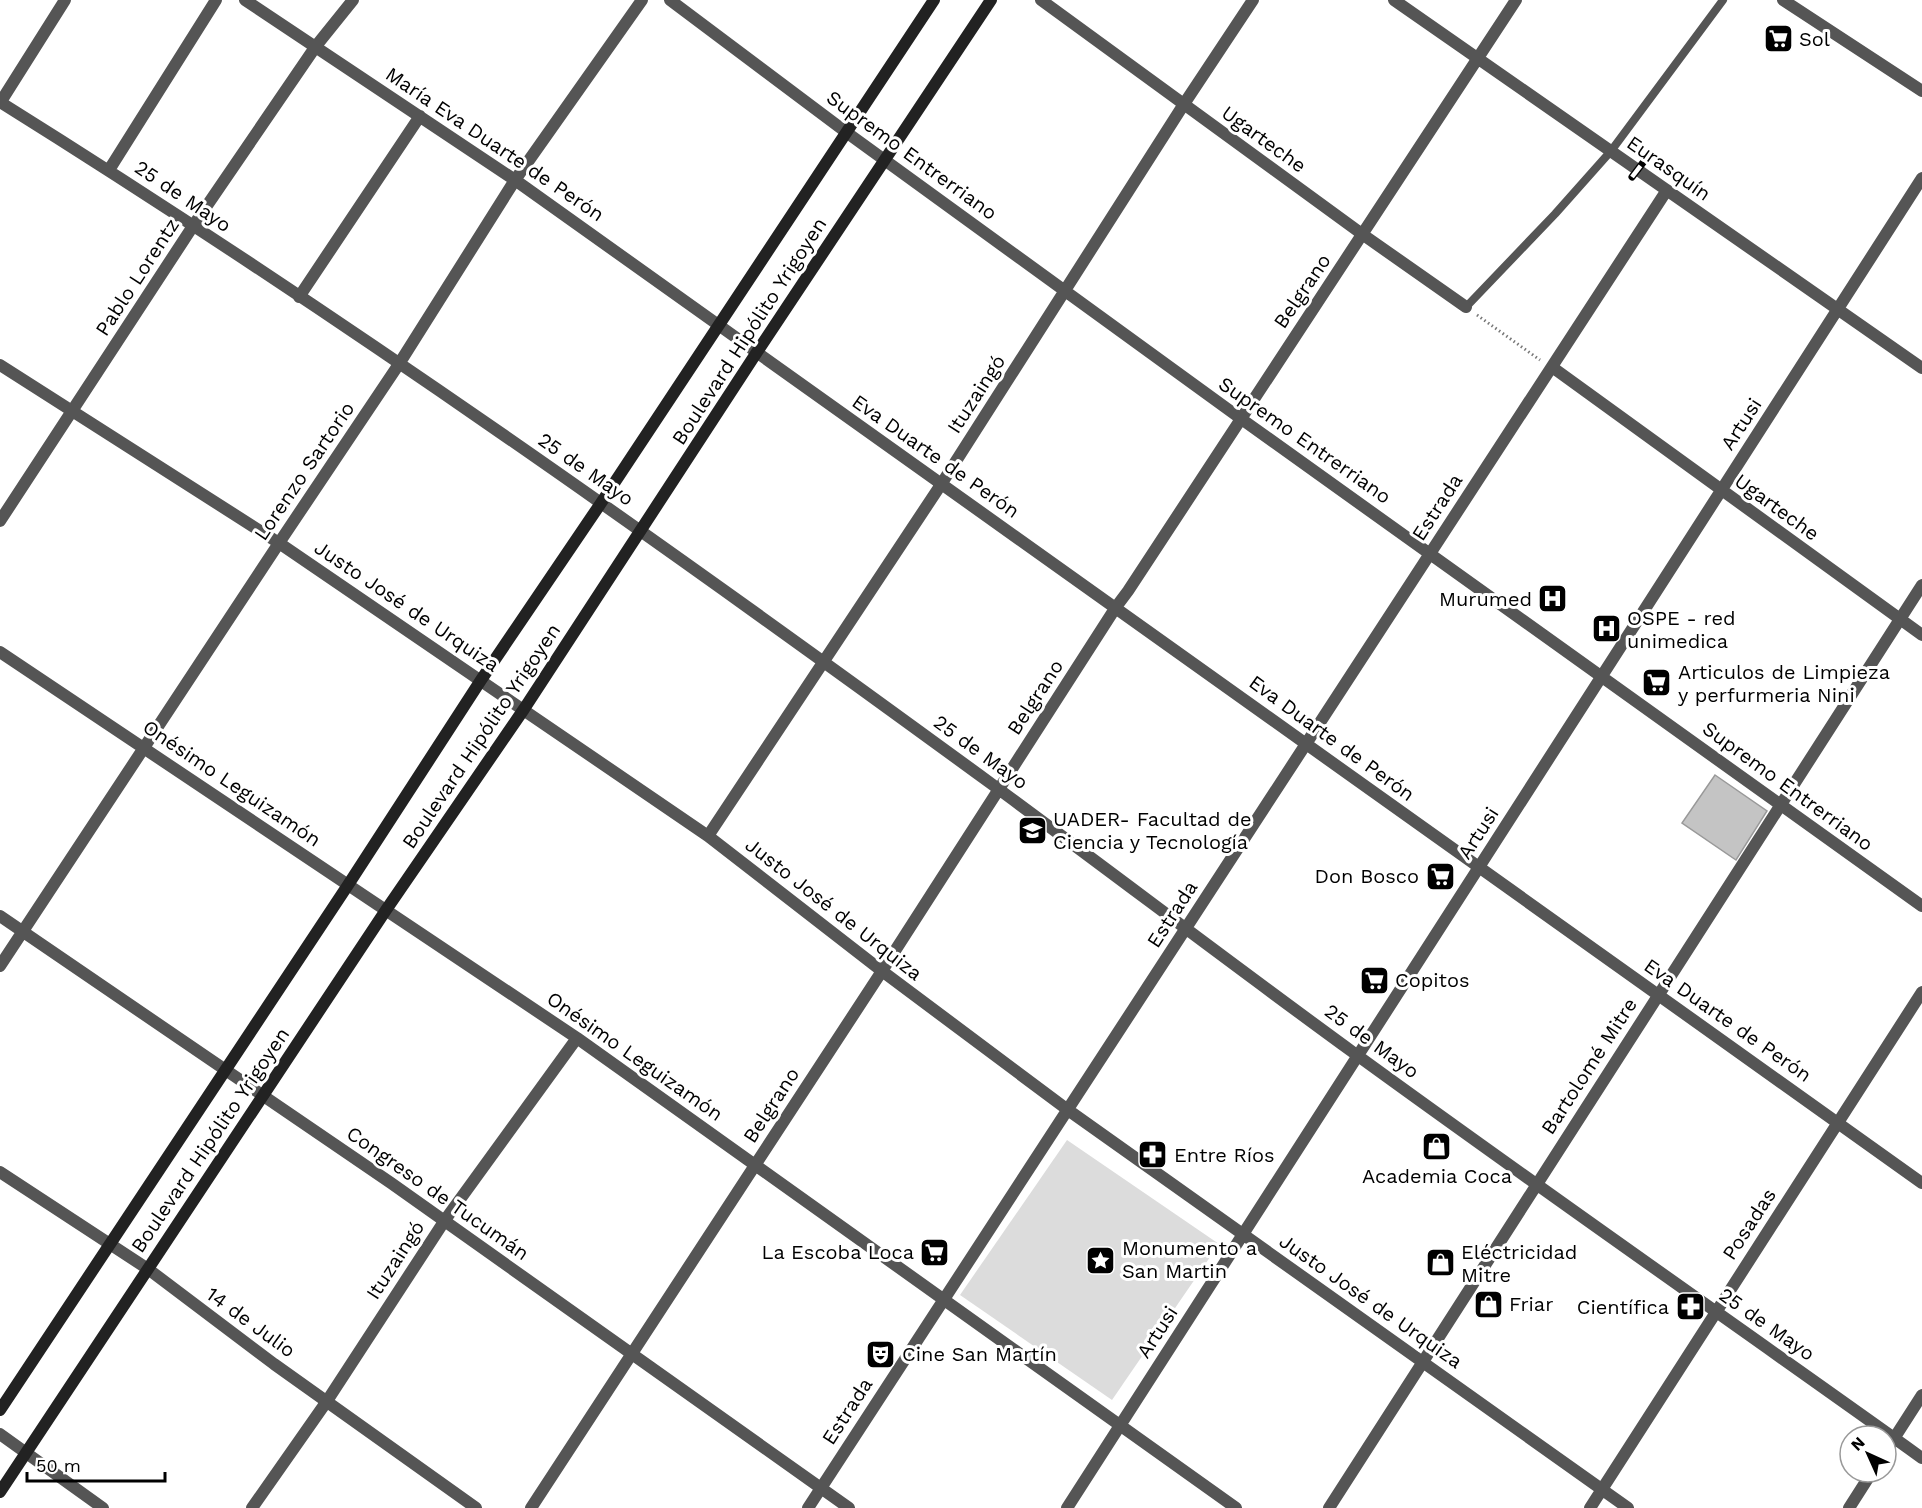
<svg xmlns="http://www.w3.org/2000/svg" width="1922" height="1508" font-family="'Work Sans',sans-serif">
<style>
.green{fill:#dcdcdc}
.building{fill:#c4c4c4;stroke:#999;stroke-width:1.5}
.lines{fill:none;stroke-linecap:round;stroke-linejoin:round}
.path{stroke:#777;stroke-width:3;stroke-dasharray:1.5 3;stroke-linecap:butt}
.lane{stroke:#555;stroke-width:8}
.street{stroke:#555;stroke-width:12}
.secondary{stroke:#222;stroke-width:12}
.rail-casing{stroke:#000;stroke-width:7}
.rail{stroke:#fff;stroke-width:4.5;stroke-dasharray:14;stroke-linecap:butt}
.labels{text-anchor:middle;stroke-width:6;stroke-linejoin:round;paint-order:stroke}
.poi-label{font-size:20px;fill:#000;stroke:#fff;text-anchor:start}
.street-label{font-size:20px;fill:#000;stroke:#fff}
</style>
<rect width="100%" height="100%" fill="#fff"/>
<!-- green -->
<path class="green" d="M1067,1140L1219,1244L1112,1400L960,1295Z"/>
<!-- building -->
<path class="building" d="M1715,775L1767,811L1736,860L1682,823Z"/>
<g class="lines">
<!-- path -->
<path class="path" d="M1477,315L1540,360"/>
<!-- lane -->
<path class="lane" d="M1466,307L1555,214L1611,151L1723,0"/>
<!-- street -->
<path class="street" d="M245,0L515,180L1922,1183
M670,0L846,132L1240,418L1922,906
M1041,0L1362,234L1466,307
M1394,0L1922,368
M1783,0L1922,91
M0,102C341,315 669,548 993,785C1114,874 1233,965 1354,1053C1542,1190 1733,1323 1922,1458
M0,103L65,0
M109,170L216,0
M299,297L420,116
M0,365L279,543L708,836L882,971L1068,1110L1628,1508
M1552,367L1922,635
M0,521L193,226L316,46L353,0
M0,652L577,1038L1236,1508
M708,836L942,483L1184,104L1253,0
M0,916L391,1183L849,1508
M0,966L279,543L399,364L515,180L642,0
M0,1172L148,1269L274,1364L476,1508
M0,1434L103,1508
M1886,1451L1922,1395
M252,1508L327,1401L445,1220L577,1038
M531,1508L882,971L1116,607L1128,591L1516,0
M808,1508L1667,190
M1067,1508L1922,178
M1329,1508L1922,585
M1590,1508L1922,992
M1849,1508L1872,1472"/>
<!-- secondary -->
<path class="secondary" d="M0,1410L348,885L481,680L601,503L934,0
M0,1492L386,910L524,709L757,352L991,0"/>
<defs>
<path id="rail" d="M1632,177L1645,160"/>
</defs>
<!-- rail casing -->
<use href="#rail" class="rail-casing"/>
<!-- rail -->
<use href="#rail" class="rail"/>
</g>
<!-- icons -->
<defs>
<symbol id="supermarket-square" viewBox="-11 -11 22 22"><rect x="-9" y="-9" width="18" height="18" rx="4" fill="#000" stroke="#fff"/><path d="M-6-5.5h2.5l.6 2H6L4.5 2H-2.5L-4.4-4H-6ZM-1.5 3.2a1.3 1.3 0 1 0 .1 0ZM3 3.2a1.3 1.3 0 1 0 .1 0Z" fill="#fff"/></symbol>
<symbol id="hospital-square" viewBox="-11 -11 22 22"><rect x="-9" y="-9" width="18" height="18" rx="4" fill="#000" stroke="#fff"/><path d="M-5-5h3v3.5h4V-5h3V5h-3V1.5h-4V5h-3Z" fill="#fff"/></symbol>
<symbol id="university-square" viewBox="-11 -11 22 22"><rect x="-9" y="-9" width="18" height="18" rx="4" fill="#000" stroke="#fff"/><path d="M0-5L7-2L0 1L-7-2ZM-4 1L0 2.5L4 1V4Q0 6-4 4Z" fill="#fff"/></symbol>
<symbol id="shop-square" viewBox="-11 -11 22 22"><rect x="-9" y="-9" width="18" height="18" rx="4" fill="#000" stroke="#fff"/><path d="M-5-2.5h2.3a2.7 3.5 0 0 1 5.4 0H5L5.5 6h-11ZM-1.5-2.5h3a1.5 2.3 0 0 0-3 0Z" fill="#fff"/></symbol>
<symbol id="pharmacy-square" viewBox="-11 -11 22 22"><rect x="-9" y="-9" width="18" height="18" rx="4" fill="#000" stroke="#fff"/><path d="M-2-6h4v4h4v4h-4v4h-4v-4h-4v-4h4Z" fill="#fff"/></symbol>
<symbol id="sight-square" viewBox="-11 -11 22 22"><rect x="-9" y="-9" width="18" height="18" rx="4" fill="#000" stroke="#fff"/><path d="M0-6L1.8-2.2L6-1.7L2.9 1.2L3.7 5.4L0 3.3L-3.7 5.4L-2.9 1.2L-6-1.7L-1.8-2.2Z" fill="#fff"/></symbol>
<symbol id="theatre-square" viewBox="-11 -11 22 22"><rect x="-9" y="-9" width="18" height="18" rx="4" fill="#000" stroke="#fff"/><path d="M-5-5.5Q0-4 5-5.5V0Q5 5 0 6Q-5 5-5 0ZM-3.3-2.5H-1v1.5H-3.3ZM1-2.5H3.3v1.5H1ZM-2.8 1Q0 5.5 2.8 1Z" fill="#fff"/></symbol>
</defs>
<g fill-rule="evenodd">
<use href="#supermarket-square" x="1762" y="22" width="33" height="33"/>
<use href="#hospital-square" x="1536" y="582" width="33" height="33"/>
<use href="#hospital-square" x="1590" y="612" width="33" height="33"/>
<use href="#supermarket-square" x="1640" y="666" width="33" height="33"/>
<use href="#university-square" x="1016" y="814" width="33" height="33"/>
<use href="#supermarket-square" x="1424" y="860" width="33" height="33"/>
<use href="#supermarket-square" x="1358" y="964" width="33" height="33"/>
<use href="#shop-square" x="1420" y="1130" width="33" height="33"/>
<use href="#pharmacy-square" x="1136" y="1138" width="33" height="33"/>
<use href="#supermarket-square" x="918" y="1236" width="33" height="33"/>
<use href="#sight-square" x="1084" y="1244" width="33" height="33"/>
<use href="#shop-square" x="1424" y="1246" width="33" height="33"/>
<use href="#shop-square" x="1472" y="1288" width="33" height="33"/>
<use href="#pharmacy-square" x="1674" y="1290" width="33" height="33"/>
<use href="#theatre-square" x="864" y="1338" width="33" height="33"/>
</g>
<g class="labels">
<!-- poi labels -->
<g class="poi-label">
<text x="1799" y="46">Sol</text>
<text x="1532" y="606" text-anchor="end">Murumed</text>
<text x="1627" y="625">OSPE - red<tspan x="1627" dy="23">unimedica</tspan></text>
<text x="1678" y="679">Articulos de Limpieza<tspan x="1678" dy="23">y perfurmeria Nini</tspan></text>
<text x="1053" y="826">UADER- Facultad de<tspan x="1053" dy="23">Ciencia y Tecnología</tspan></text>
<text x="1419" y="883" text-anchor="end">Don Bosco</text>
<text x="1395" y="987">Copitos</text>
<text x="1174" y="1162">Entre Ríos</text>
<text x="1437" y="1183" text-anchor="middle">Academia Coca</text>
<text x="1122" y="1255">Monumento a<tspan x="1122" dy="23">San Martin</tspan></text>
<text x="914" y="1259" text-anchor="end">La Escoba Loca</text>
<text x="1461" y="1259">Eléctricidad<tspan x="1461" dy="23">Mitre</tspan></text>
<text x="1509" y="1311">Friar</text>
<text x="1669" y="1314" text-anchor="end">Científica</text>
<text x="902" y="1361">Cine San Martín</text>
</g>
<!-- street labels -->
<g class="street-label">
<text transform="translate(1264 139) rotate(36)" y="7">Ugarteche</text>
<text transform="translate(495 144) rotate(34)" y="7">María Eva Duarte de Perón</text>
<text transform="translate(912 155) rotate(36)" y="7">Supremo Entrerriano</text>
<text transform="translate(1669 168) rotate(35)" y="7">Eurasquín</text>
<text transform="translate(183 196) rotate(34)" y="7">25 de Mayo</text>
<text transform="translate(137 277) rotate(-57)" y="7">Pablo Lorentz</text>
<text transform="translate(1302 291) rotate(-56)" y="7">Belgrano</text>
<text transform="translate(749 331) rotate(-57)" y="7">Boulevard Hipólito Yrigoyen</text>
<text transform="translate(976 394) rotate(-57)" y="7">Ituzaingó</text>
<text transform="translate(1741 424) rotate(-57)" y="7">Artusi</text>
<text transform="translate(1305 440) rotate(35)" y="7">Supremo Entrerriano</text>
<text transform="translate(936 456) rotate(35)" y="7">Eva Duarte de Perón</text>
<text transform="translate(586 469) rotate(35)" y="7">25 de Mayo</text>
<text transform="translate(304 471) rotate(-56)" y="7">Lorenzo Sartorio</text>
<text transform="translate(1437 507) rotate(-57)" y="7">Estrada</text>
<text transform="translate(1777 507) rotate(36)" y="7">Ugarteche</text>
<text transform="translate(407 606) rotate(34)" y="7">Justo José de Urquiza</text>
<text transform="translate(1035 697) rotate(-57)" y="7">Belgrano</text>
<text transform="translate(481 736) rotate(-56)" y="7">Boulevard Hipólito Yrigoyen</text>
<text transform="translate(1332 738) rotate(36)" y="7">Eva Duarte de Perón</text>
<text transform="translate(981 752) rotate(36)" y="7">25 de Mayo</text>
<text transform="translate(232 783) rotate(34)" y="7">Onésimo Leguizamón</text>
<text transform="translate(1788 786) rotate(36)" y="7">Supremo Entrerriano</text>
<text transform="translate(1478 833) rotate(-57)" y="7">Artusi</text>
<text transform="translate(834 909) rotate(38)" y="7">Justo José de Urquiza</text>
<text transform="translate(1172 914) rotate(-57)" y="7">Estrada</text>
<text transform="translate(1728 1020) rotate(35)" y="7">Eva Duarte de Perón</text>
<text transform="translate(1372 1041) rotate(36)" y="7">25 de Mayo</text>
<text transform="translate(635 1056) rotate(35)" y="7">Onésimo Leguizamón</text>
<text transform="translate(1589 1066) rotate(-57)" y="7">Bartolomé Mitre</text>
<text transform="translate(771 1105) rotate(-57)" y="7">Belgrano</text>
<text transform="translate(210 1140) rotate(-56)" y="7">Boulevard Hipólito Yrigoyen</text>
<text transform="translate(438 1193) rotate(35)" y="7">Congreso de Tucumán</text>
<text transform="translate(1749 1224) rotate(-57)" y="7">Posadas</text>
<text transform="translate(395 1260) rotate(-57)" y="7">Ituzaingó</text>
<text transform="translate(1371 1301) rotate(35)" y="7">Justo José de Urquiza</text>
<text transform="translate(251 1322) rotate(36)" y="7">14 de Julio</text>
<text transform="translate(1767 1324) rotate(35)" y="7">25 de Mayo</text>
<text transform="translate(1157 1332) rotate(-57)" y="7">Artusi</text>
<text transform="translate(847 1411) rotate(-57)" y="7">Estrada</text>
</g>
</g>
<!-- north arrow -->
<g transform="translate(1868 1454) rotate(315)"><circle r="28" fill="#ffffff" stroke="#999999" stroke-width="1.5"/>
<path d="M0-4.5L10 22L0 15L-10 22Z" fill="#000000"/>
<text y="-9" font-size="16" font-weight="bold" text-anchor="middle" fill="#000000">N</text>
</g>
<!-- scale -->
<path d="M27 1472v9h138v-9" fill="none" stroke="#000000" stroke-width="3"/>
<text x="36" y="1472" font-size="18" fill="#000000" stroke="#ffffff" stroke-width="4.5" paint-order="stroke">50 m</text>
</svg>
